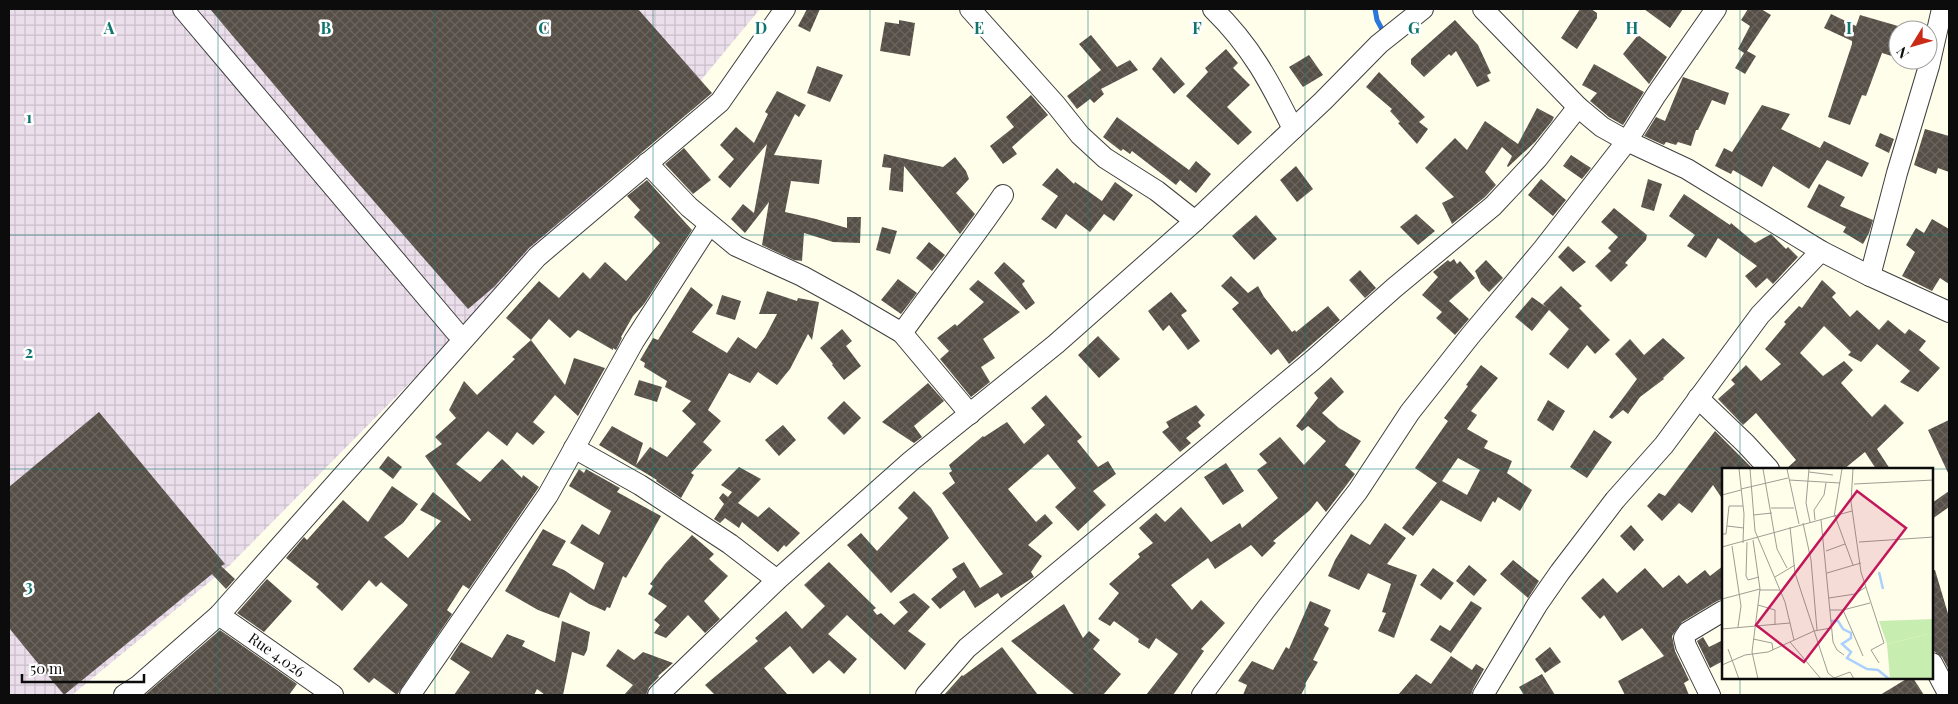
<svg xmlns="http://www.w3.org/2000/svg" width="1958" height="704" font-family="'Playfair Display',serif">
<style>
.industrial{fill:url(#industrial-grid)}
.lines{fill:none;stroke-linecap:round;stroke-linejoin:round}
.stream{stroke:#2a78db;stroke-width:5}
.building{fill:url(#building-cross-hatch);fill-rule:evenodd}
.minor-casing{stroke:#3f3f3f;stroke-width:22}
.minor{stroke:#fff;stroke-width:20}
.grid{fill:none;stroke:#0f766e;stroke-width:1;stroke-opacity:0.55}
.labels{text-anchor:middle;stroke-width:5;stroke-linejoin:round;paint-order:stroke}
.street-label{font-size:15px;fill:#0c0c0c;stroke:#fff}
.inset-river{fill:none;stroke:#aad0fc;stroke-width:2.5}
.inset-road{fill:none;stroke:#9e9d92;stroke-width:1}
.view{fill:#c2185b;fill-opacity:0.15;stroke:#c2185b;stroke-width:2.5}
.inset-edge{fill:none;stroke:#0c0c0c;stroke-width:2.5}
.grid-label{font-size:16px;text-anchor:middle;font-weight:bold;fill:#0f766e;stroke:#fff;stroke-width:5;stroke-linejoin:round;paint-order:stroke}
</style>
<defs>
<pattern id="industrial-grid" width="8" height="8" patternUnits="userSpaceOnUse" patternTransform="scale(1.25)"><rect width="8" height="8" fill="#ecdfec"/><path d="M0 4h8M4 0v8" fill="none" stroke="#c9bec9"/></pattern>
<pattern id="building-cross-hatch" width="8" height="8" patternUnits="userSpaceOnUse" patternTransform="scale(1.25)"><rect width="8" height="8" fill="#564f47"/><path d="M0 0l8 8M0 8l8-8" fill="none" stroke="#69645d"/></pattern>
</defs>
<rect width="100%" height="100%" fill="#fffeeb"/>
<!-- industrial -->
<path class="industrial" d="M9,9H760L663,126L230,565L72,695H9Z"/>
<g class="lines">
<!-- stream -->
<path class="stream" d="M1375,9L1377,20L1384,33"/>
</g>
<!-- building -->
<path class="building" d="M210,9H638L712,93L529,248L494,287L468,309L324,144Z
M807,9H820L810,32L798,26Z
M1580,9H1591L1597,13V18L1577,49L1561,38Z
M1644,9H1683L1670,28Z
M1748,9H1761L1771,15L1747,51L1756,56L1745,74L1735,68L1744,53L1738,49L1750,26L1741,20Z
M1831,14L1856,26L1860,15L1898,26V58L1882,53L1866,96L1862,95L1850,125L1828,117L1852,44V41L1824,28Z
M899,20L915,23L910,56L880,51L885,22L899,24Z
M1455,20L1478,45L1491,73L1487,75L1490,81L1477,87L1456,51L1451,56L1449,54L1424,77L1411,64V59Z
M1091,35L1117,67L1130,60L1138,70L1101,89L1104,94L1094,103L1090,99L1077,109L1067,96L1101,70L1079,44Z
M1638,35L1667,57L1649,84L1623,54Z
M1226,49L1238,63L1233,68L1250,85L1227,107L1252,132L1238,145L1186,96L1208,72L1205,68Z
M1309,55L1323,75L1303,87L1289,67Z
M1161,57L1185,84L1174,94L1152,69Z
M1594,64L1644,92L1623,125L1609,117L1590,101L1597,93L1582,85Z
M817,66L843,75L830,102L807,93Z
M1379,72L1425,117L1419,122L1428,129L1417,144L1398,123L1400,122L1390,111L1392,109L1366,87Z
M1683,77L1729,93L1725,105L1712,100L1698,130H1696L1691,146L1678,142L1676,145L1666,142L1664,145L1644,136L1656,117L1665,121Z
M777,91L806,105L799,117L795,114L774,155L822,160L819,184L791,181L785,212L816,219L847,228V217H861L860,243L833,242L804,233L802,261L794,260L762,245L769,202L745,233L731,219L743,204L754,213L767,144L730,188L718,177L734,159L720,145L736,127L754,143L768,114L765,112Z
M1031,95L1048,115L1012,147L1017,154L1003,164L990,146L1014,127L1006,117Z
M1762,105L1790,114L1781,129L1820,148L1824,141L1869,163L1862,177L1827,160L1809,189L1773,166L1762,187L1733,170L1731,174L1715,166L1724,148L1732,152Z
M1537,108L1554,117L1552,121L1535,142L1508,167L1507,166L1512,156L1502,147L1485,172L1496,185L1485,197L1452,224L1442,203L1454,197L1425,168L1455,138L1467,150L1485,121L1518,144Z
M1117,117L1189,170L1196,161L1211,174L1196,193L1180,180L1176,185L1132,151L1130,154L1123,149L1121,151L1103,137Z
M1925,129L1949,136V172L1938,168L1936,174L1914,165Z
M1880,133L1894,139L1889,153L1875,146Z
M684,148L711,180L693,194L665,164Z
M884,154L943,167L955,157L966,171L969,179L956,193L975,214L960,234L904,166L903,192L889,190L891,168L882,167Z
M1571,155L1591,168L1582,179L1563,166Z
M1296,166L1313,189L1297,202L1280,180Z
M1057,168L1074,184L1075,182L1102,201L1115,182L1133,195L1114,221L1104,214L1090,232L1066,214L1056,229L1041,219L1058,196L1042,185Z
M1541,179L1566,200L1553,216L1528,195Z
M1648,179L1662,184L1654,211L1641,207Z
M647,180L692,230L644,304L633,316L621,337L622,338L616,350L613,348V350L578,330L570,338L549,319L531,340L565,385L574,358L605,368L578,416L555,395L533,422L545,432L533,445L517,432L507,446L488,431L456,464L480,482L502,459L522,478L523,475L539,487L469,589L463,585L447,610L452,614L397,695L374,678L369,683L353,669L408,605L381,582L376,587L369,580L342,611L316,587L319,584L286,558L304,537L307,540L343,500L368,522L392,486L418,504L403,523L384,537L408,558L441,521L420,510L433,492L470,521L471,520L425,456L442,444L435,437L456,418L449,410L464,381L477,395L515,359L512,357L531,340L506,318L539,281L559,298L583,272L590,279L605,262L626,281L660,243L634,217L640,210L627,196Z
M1819,184L1845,197L1840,206L1873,220L1869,233L1863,244L1843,232L1846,227L1807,207Z
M1684,194L1730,225L1731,223L1755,243L1771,234L1786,249L1788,247L1798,257L1773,284L1767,278L1756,288L1745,276L1757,266L1718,238L1706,258L1687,246L1695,235L1669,216Z
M1614,208L1647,235L1646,240L1625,263L1628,265L1611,282L1595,266L1611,251L1608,248L1618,237L1601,222Z
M1416,214L1435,231L1418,245L1400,227Z
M1256,215L1277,239L1254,260L1232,236Z
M1932,219L1949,229V284L1940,278L1932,291L1902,276L1915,252L1906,245L1916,228L1924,233Z
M882,227L897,231L890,254L876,250Z
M929,242L945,255L932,271L916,258Z
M1568,246L1586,262L1573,272L1558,257Z
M1454,259L1457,264L1460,261L1475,278L1449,301L1469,319L1455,335L1436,318L1442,312L1422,295L1438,277L1433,272L1448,260L1450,262Z
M1486,260L1503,278L1489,292L1481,284L1475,271Z
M1004,262L1025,281L1022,284L1035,303L1026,310L994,273Z
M1360,270L1376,288L1365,298L1349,280Z
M1231,276L1248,293L1258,286L1264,297L1292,332L1295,330L1296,332L1328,306L1340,320L1289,364L1278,349L1271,355L1232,309L1239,303L1221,286Z
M898,279L917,293L901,314L881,300Z
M978,280L1020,312L983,339L995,358L981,367L990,382L971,397L940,359L949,351L937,338L955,324L957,326L984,302L969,289Z
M1822,280L1836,293L1832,297L1850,317L1857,310L1879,330L1888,320L1905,334L1909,329L1926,341L1919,350L1940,368L1918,392L1900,382L1910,371L1877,344L1861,362L1848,355L1851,352L1824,326L1800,353L1823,376L1844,361L1853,370L1841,383L1872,417L1885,404L1904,423L1877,449L1890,469H1876L1865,452L1844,469H1786L1796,460L1756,413L1743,425L1718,399L1735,384L1731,380L1746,365L1761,381L1781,364L1765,349L1786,324L1784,322L1799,306L1802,308Z
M1561,286L1582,306L1579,308L1610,340L1595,354L1587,345L1568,369L1549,354L1569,329L1549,310L1532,331L1515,317L1532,297L1546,307L1543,304Z
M691,287L713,305L692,332L727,353L738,337L756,349L765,337L777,314H759L767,291L797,301L798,298L819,302L812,340L808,334L790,369L777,385L758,372L750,383L729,373L708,410L721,421L703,442L712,450L691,473L694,475L681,498L656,481L657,480L599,445L612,426L643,443L636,465L650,447L667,457L696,424L682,411L691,401L665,387L667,381L644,367L645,363L640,360L653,338L658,340Z
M1171,292L1187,311L1181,315L1200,341L1188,350L1169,325L1163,331L1148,311Z
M722,295L741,301L735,320L716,314Z
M842,329L852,341L846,346L861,366L844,380L832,365L833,364L820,348Z
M1098,336L1120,359L1099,378L1078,355Z
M1663,338L1685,358L1663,378L1664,379L1640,397L1628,414L1623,410L1612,419L1609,417L1637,379L1615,354L1630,339L1644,355Z
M1481,365L1498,378L1471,411L1477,415L1467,429L1488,441L1484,448L1512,461L1507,473L1532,490L1520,511L1498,497L1495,503L1493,501L1481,522L1441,500L1413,536L1402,528L1437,483L1415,468L1448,421L1444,418L1468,386L1466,385ZM1458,458L1480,470L1467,495L1442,481Z
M1331,377L1344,392L1322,413L1339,428L1361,441L1345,465L1355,474L1326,512L1317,501L1310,510L1273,541L1276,543L1262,557L1251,545L1215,569L1208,558L1171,585L1192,610L1201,600L1225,623L1201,649L1204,651L1173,695H1146L1178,654L1156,638L1149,649L1138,642L1139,639L1114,621L1110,626L1098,619L1119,593L1109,584L1140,557L1138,554L1153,543L1139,528L1156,513L1165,522L1181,507L1211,542L1240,523L1242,528L1278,498L1257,470L1267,463L1259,454L1280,437L1304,465L1326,441L1308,426L1302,431L1296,426L1318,398L1314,393Z
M639,380L662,387L657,402L634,395Z
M928,383L944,401L914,426L922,437L914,443L882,422Z
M1046,395L1082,437L1077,441L1098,467L1108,461L1116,474L1093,491L1106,505L1078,531L1055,507L1076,488L1048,454L1008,489L1036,522L1045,514L1053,523L1028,545L1042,556L1031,572L1034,577L1001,598L998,593L975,608L964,590L940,609L931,599L957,577L952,569L964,562L980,588L1003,574L942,493L955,483L949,473L952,471L949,465L983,436L984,437L1007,422L1024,444L1045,425L1031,408Z
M1548,400L1565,411L1553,431L1537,420Z
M844,401L861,418L844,435L827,418Z
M1196,405L1205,415L1198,422L1201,426L1186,438L1191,443L1180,452L1162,432L1169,427L1166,422Z
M99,412L225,564L221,566L235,579L226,589L212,574L64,695L9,628V487Z
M1949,420V475L1928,430Z
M783,425L796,440L779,456L765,440Z
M1594,430L1612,442L1587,478L1570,467Z
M1715,431L1753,469H1723V500L1713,485L1692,513L1679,503L1662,521L1647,506L1659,493L1665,496Z
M388,456L402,467L393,479L379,468Z
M1226,463L1244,491L1223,505L1204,477Z
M739,467L761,479L738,503L758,517L769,507L800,533L786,547L784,545L778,552L742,522L739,528L725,518L720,523L714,519L724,504L719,498L723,493L728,497L732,492L721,485Z
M579,469L584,473L586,469L620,488L617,492L661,516L626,578L623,576L610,608L607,607L605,611L589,604L570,592L559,618L538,610L505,591L543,529L566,541L552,565L564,570L594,590L604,563L570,543L582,524L599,535L611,511L569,486Z
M914,491L931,508L949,538L891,593L847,545L861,533L877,551L908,518L898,508Z
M1949,491V507L1932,519V503Z
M1385,523L1406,538L1387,564L1417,575L1394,638L1378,631L1386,613L1382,612L1391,584L1368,573L1359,590L1328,576L1335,560L1351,534L1370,545Z
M1631,525L1644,540L1634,551L1620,536Z
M692,535L714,554L709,559L728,576L704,601L720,619L705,633L688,615L666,638L654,633L660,625L654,620L667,606L648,594L653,586L650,584L665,564Z
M1513,560L1539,581L1528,598L1500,574Z
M829,562L876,608L873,610L877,615L881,613L894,625L908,612L899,602L914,593L930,607L908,631L926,644L905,670L847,615L828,634L857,659L844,674L829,660L813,674L790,646L764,668L788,695H715L705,685L758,641L755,638L786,611L802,629L825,606L804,585Z
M1469,565L1487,580L1474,596L1456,581Z
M1723,566V599L1717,601L1682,622L1672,636L1675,651L1689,680L1684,683L1689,695H1625L1618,681L1664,656L1642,628L1622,641L1604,615L1600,619L1581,598L1603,578L1617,593L1645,568L1663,588L1679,575L1687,584L1705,570L1710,576Z
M1433,568L1454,583L1441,600L1420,585Z
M1932,570H1935L1949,617V670L1942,657L1934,651L1932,647Z
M267,579L292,601L264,632L237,613Z
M1310,601L1331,610L1324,625L1329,628L1313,660L1318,662L1305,684L1306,685L1301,695H1243L1247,685L1238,681L1252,661L1273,670L1286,647L1289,649Z
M1471,601L1482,608L1451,653L1430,640L1440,625L1450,631Z
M1064,604L1083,638L1089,631L1100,640L1093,649L1121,674L1103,695H1075L1011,641Z
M562,621L590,632L587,650L584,656L572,652L563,695H545L537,689L534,695H454L470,672L450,659L461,642L492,658L507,634L525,641L522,646L555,662Z
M220,630L297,684L289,695H145Z
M1703,637L1709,647L1723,640V661L1710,668L1697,641Z
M1002,647L1038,695H944L962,675L963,676Z
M1550,647L1561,662L1545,673L1535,659Z
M618,649L634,660L643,652L673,663L658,676L659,677L649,687L646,695H624L633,685L606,666Z
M1451,656L1472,670L1476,664L1484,669L1473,689L1471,695H1398L1416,674L1431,684Z
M1542,674L1555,695H1524L1519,687Z
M1908,678H1913L1924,695H1880Z"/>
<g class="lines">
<defs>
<g id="minor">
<path d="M183,9L456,332"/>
<path d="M970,9L1056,105L1080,135L1105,158L1157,191L1195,221"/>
<path d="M1213,9C1251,46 1270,82 1293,129"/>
<path d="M1483,9L1578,107L1602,127L1627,141L1687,169L1821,251L1870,276L1949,312"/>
<path d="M647,163L689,207L736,246L802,276L851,303L902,333L970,414"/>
<path d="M1870,276L1897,173L1929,66L1942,9"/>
<path d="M902,333C935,287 971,242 1003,195"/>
<path d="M1698,398L1746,444L1769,469"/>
<path d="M574,448L640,485L730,544L777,580"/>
<path id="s1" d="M219,615L333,695"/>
<path d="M1932,663L1949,695"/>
<path d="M124,695L138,686L219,615L537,257L720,102L785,9"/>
<path d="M410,695L548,495L634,341L709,225"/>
<path d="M658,695L777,580L911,461L1056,344L1195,221L1323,101L1379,44L1423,9"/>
<path d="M926,695L967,648L1313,360L1394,288L1493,206L1537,159L1578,107"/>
<path d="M1202,695L1266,609L1358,491L1410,412L1470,336L1543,249L1627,141L1656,95L1716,9"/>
<path d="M1483,695L1537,605L1560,572L1615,500L1664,445L1760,315L1821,251"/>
<path d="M1710,695L1686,646L1684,638L1688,632L1723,611"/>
</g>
</defs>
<!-- minor casing -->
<use href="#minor" class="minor-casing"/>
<!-- minor -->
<use href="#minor" class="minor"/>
</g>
<!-- grid -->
<path class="grid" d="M218,9V695M435,9V695M653,9V695M870,9V695M1088,9V695M1305,9V695M1523,9V695M1740,9V469M9,235H1949M9,469H1723M1932,469H1949M1740,678V695"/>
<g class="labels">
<!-- street labels -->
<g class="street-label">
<text dy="5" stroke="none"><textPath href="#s1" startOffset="70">Rue 4.026</textPath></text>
</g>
</g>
<!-- overview -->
<g transform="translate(1722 468)">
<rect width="211" height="211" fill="#fffeeb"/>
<path d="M212,151L211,165L165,176L157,153Z" fill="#c7edb1"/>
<path d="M211,165V211H168L165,176Z" fill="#c7edb1"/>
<path class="inset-river" d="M157,104L161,121M109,153H116L121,161L129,165V170L120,176L129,184L125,190L145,201L156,202L167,211"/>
<path class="inset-road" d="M17,1L22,46L21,75M28,1L33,63L63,134L72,172M41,1L55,81L65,100M65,1L77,56M87,1L84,35L88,54M131,1L129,34L139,104L162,175L149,182L157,195M87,4L111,7M67,12L118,15M132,16L212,12M19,21L66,10M0,27L19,22M49,40H72M31,47L50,45M113,48L131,97M112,49L120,1M93,52L92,42L102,27L104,15M99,52L111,174L115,182L122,187M81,55L89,92L95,162M5,58L22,60M68,59L73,105L106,205L112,210L128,204L132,211M0,66H4L7,38H21M31,72L38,121L30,184L36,211M25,74L24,108L26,112L37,109M137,74L212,69M10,78L19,138L16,159M0,79L130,43M104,83L123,76M105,105L139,95M53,109L73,97M38,122H58M107,130L133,126L144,119M0,131L38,121M36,137L53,142V157M108,142H121L148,135M121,142L141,188M0,161L68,155M31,171L50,175L51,182M68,174L99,211M6,181L17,211M0,197L23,187L46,184L92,163L109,160"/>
<path class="view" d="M135,23L184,60L82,194L34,157Z"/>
<rect width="211" height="211" class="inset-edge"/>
</g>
<g class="grid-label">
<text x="109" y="34">A</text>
<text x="326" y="34">B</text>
<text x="544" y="34">C</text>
<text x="761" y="34">D</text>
<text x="979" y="34">E</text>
<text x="1197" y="34">F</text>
<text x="1414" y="34">G</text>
<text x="1632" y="34">H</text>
<text x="1849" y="34">I</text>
<text x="29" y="123">1</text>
<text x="29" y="358">2</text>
<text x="29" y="592">3</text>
</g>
<!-- border -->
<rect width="1958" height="704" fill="none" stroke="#0c0c0c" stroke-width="20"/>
<!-- north arrow -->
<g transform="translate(1913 45) rotate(233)"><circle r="24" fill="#ffffff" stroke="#9e9e9e"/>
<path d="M0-4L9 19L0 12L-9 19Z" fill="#ca2b17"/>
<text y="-8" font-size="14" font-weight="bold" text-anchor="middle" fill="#0c0c0c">N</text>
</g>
<!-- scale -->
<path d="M22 674v8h122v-8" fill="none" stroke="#0c0c0c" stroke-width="2.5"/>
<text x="30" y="674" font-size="15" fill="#0c0c0c" stroke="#ffffff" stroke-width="4" paint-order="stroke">50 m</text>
</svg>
